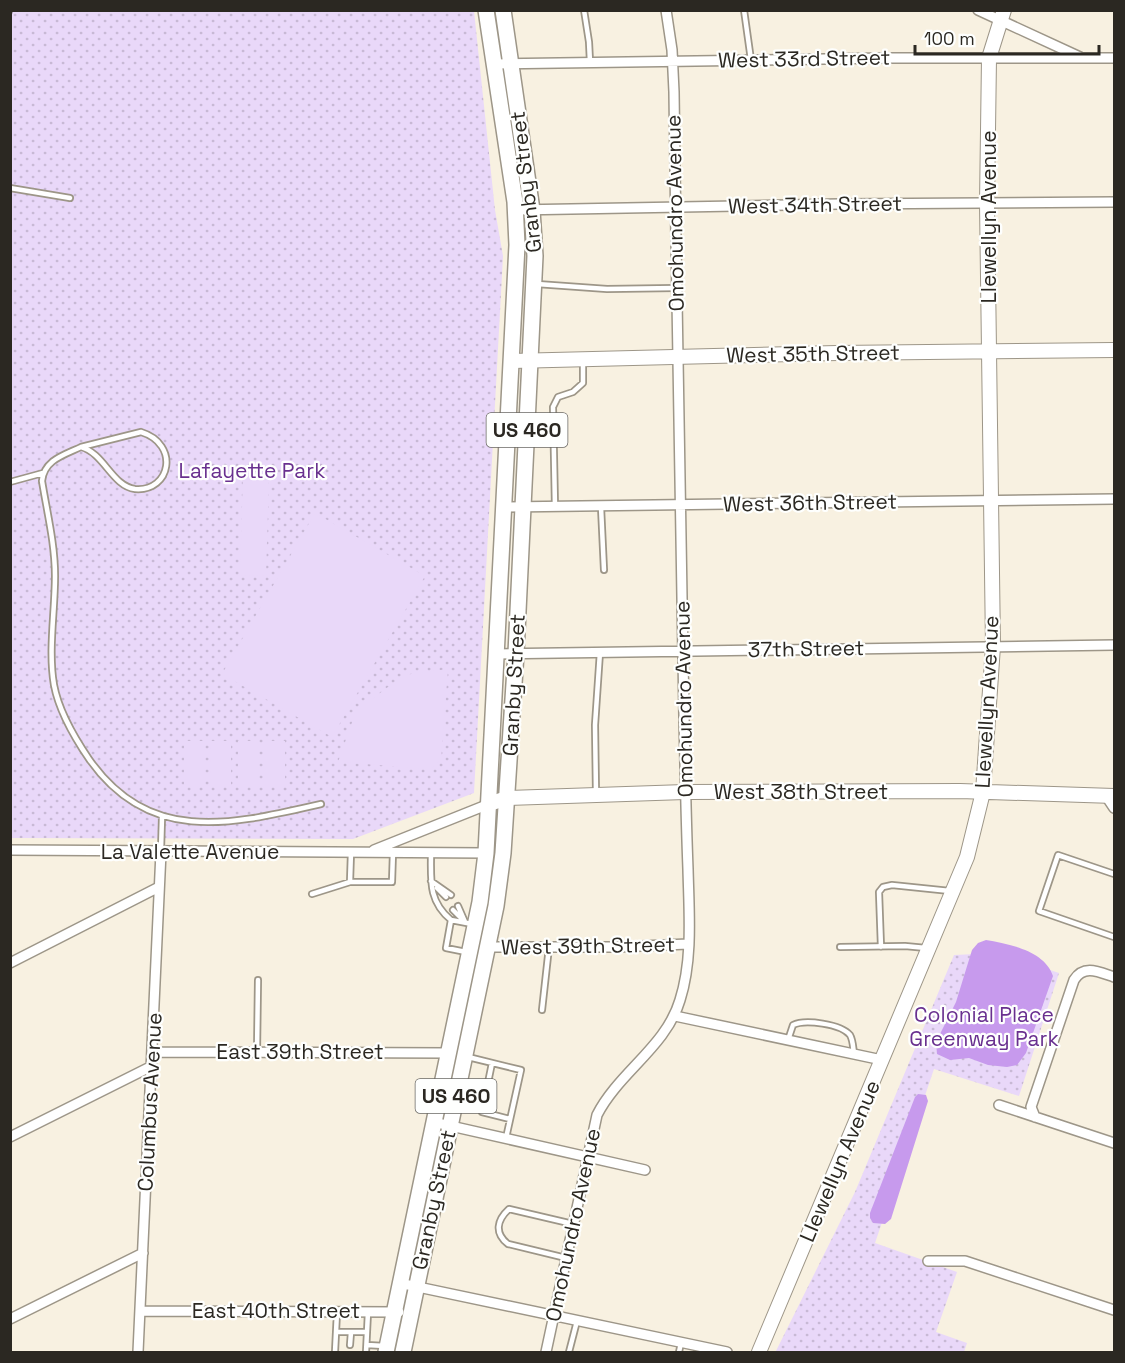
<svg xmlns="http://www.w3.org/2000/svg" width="1125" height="1363" font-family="'Space Grotesk',sans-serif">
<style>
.park{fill:url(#park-dots)}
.garden{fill:#e9d8f9}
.water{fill:#c79aed}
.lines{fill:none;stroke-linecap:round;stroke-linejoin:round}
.lane-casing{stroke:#9d9688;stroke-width:8}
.street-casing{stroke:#9d9688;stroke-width:12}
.secondary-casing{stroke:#9d9688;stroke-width:16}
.primary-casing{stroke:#9d9688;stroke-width:18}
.lane{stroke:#fff;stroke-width:4.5}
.street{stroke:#fff;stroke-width:9}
.secondary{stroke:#fff;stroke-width:14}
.primary{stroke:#fff;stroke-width:15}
.rail{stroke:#4f4c44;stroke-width:4}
.labels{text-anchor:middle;stroke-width:4.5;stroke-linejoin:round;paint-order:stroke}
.shield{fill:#fefffe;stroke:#6a6864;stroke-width:1.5}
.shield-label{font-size:20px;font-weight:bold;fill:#2b2822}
.street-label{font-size:21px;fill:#2b2822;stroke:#fefffe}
.park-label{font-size:21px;fill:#69308f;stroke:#fefffe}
</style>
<defs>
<pattern id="park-dots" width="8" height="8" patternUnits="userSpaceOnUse" patternTransform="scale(1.5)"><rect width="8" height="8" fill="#e9d8f9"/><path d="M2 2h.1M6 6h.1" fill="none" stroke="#c8b9d5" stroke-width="1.8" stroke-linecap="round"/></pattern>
</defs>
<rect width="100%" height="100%" fill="#f8f1e1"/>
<!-- park -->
<path class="park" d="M10,11H474L495,210L503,256L474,793L353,839L11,838Z
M1000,953L1059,973L1019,1096L934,1069L875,1243L957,1272L936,1332L967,1343L964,1352H782L776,1351L855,1192L954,955Z"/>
<!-- garden -->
<path class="garden" d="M243,474H269L266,576L240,575Z
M315,513L425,576L332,737L222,674Z
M448,669L441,760L430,769L338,762L356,711L404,675Z
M184,741H204V785H184Z
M211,741H231V785H210Z
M238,741H258V785H238Z
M265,741H285V785H265Z"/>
<!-- water -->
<path class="water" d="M986,940C1010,944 1045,951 1053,976L1026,1053L1017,1065L1007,1067L988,1065L969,1058L950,1060L937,1054L936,1042L956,1002L972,950L978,943Z
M918,1094L926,1095L928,1101L891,1219L885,1224L873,1223L870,1218V1213L915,1097Z"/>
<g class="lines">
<defs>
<path id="lane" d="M584,10L589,42L590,62
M744,10L751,60
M10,188L70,198
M537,284L607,289L676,288
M141,432C180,444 171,492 135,489C112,486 104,453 81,447Z
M81,447C64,455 44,460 42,481C47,512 55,544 55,576C55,612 48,650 54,685C59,712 74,737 89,759C150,846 233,824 321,804
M10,482L43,473
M555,507L553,407L558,397L573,392L583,383V362
M601,507L604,570
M596,793L595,725L600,652
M161,850L162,817
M351,852L350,882H392L393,852
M431,852C431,880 428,901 451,920L446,948L466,952
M1114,874L1058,855L1039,911L1114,937
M431,881L451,895
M437,888L446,897
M312,894L350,882
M458,906L465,922
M453,910L462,919
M451,920L472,924
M840,947L905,946L926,948
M881,947L879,892L883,887L892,885L950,891
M542,1010L549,947
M788,1040L793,1025C805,1019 841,1024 850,1035C853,1040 853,1047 854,1054
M257,1052L258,980
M468,1057L521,1070L506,1138
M492,1063L482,1112L510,1119
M566,1258L508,1244C494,1233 497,1220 509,1209L573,1224
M337,1312L336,1332H367L368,1312
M350,1345L351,1332
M367,1345L385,1346
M335,1352L336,1332
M366,1352L367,1332
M569,1352L577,1321
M679,1352L681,1343"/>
<path id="street" d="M978,10L1080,57
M494,64L887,58H1114
M516,210L839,204L1114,202
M505,507L1114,499
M498,654L1114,645
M1106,796L1114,808
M10,850L486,853
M374,850L489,804
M487,947H618L688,944
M10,963L159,887
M675,1016L882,1060
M152,1052L448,1053
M999,1105L1114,1143
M1035,1117L1031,1107L1074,980C1084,964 1099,972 1114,977
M433,1122L645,1170
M10,1137L152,1066
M928,1261H965L1114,1310
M399,1283L727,1352
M140,1311L399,1312
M10,1319L143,1253
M138,1352L161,852
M546,1352L597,1115C619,1072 666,1047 680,1000C693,959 689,912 688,869C686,818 685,767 684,716C679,508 677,300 674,92L672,50L666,10"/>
<path id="secondary" d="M512,361L837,353L1114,350
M489,804L507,798L685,792L960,791L1114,796
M759,1352L967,857L983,792L993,646L987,203L989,58L1004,10"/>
<path id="primary" d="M386,1352L480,902L486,853L517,245L515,202L486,10
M403,1352L496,906L503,853L516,653L535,256L532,210L503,10"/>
</defs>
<!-- lane casing -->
<use href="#lane" class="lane-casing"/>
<!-- street casing -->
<use href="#street" class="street-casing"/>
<!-- secondary casing -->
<use href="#secondary" class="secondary-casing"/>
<!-- primary casing -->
<use href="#primary" class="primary-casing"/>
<!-- lane -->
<use href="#lane" class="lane"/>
<!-- street -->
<use href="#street" class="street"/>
<!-- secondary -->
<use href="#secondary" class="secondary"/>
<!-- primary -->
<use href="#primary" class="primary"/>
<!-- rail -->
<path class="rail" d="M10,14L11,10"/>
</g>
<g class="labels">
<!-- shield labels -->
<g class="shield">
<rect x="486.5" y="413" width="81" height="34" rx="4.5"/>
<rect x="415.5" y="1079" width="81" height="34" rx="4.5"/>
</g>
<g class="shield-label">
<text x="527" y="437">US 460</text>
<text x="456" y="1103">US 460</text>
</g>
<!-- street labels -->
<g class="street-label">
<text transform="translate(804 59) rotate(-1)" y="7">West 33rd Street</text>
<text transform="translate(526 182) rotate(-97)" y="7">Granby Street</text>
<text transform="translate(815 205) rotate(-1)" y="7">West 34th Street</text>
<text transform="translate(675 213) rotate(-91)" y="7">Omohundro Avenue</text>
<text transform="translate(989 217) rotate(-90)" y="7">Llewellyn Avenue</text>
<text transform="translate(813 354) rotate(-1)" y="7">West 35th Street</text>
<text transform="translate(810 503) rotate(-1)" y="7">West 36th Street</text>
<text transform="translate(806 649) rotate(-1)" y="7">37th Street</text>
<text transform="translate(514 685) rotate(-87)" y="7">Granby Street</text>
<text transform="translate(684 699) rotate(-91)" y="7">Omohundro Avenue</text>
<text transform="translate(987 702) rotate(-87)" y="7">Llewellyn Avenue</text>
<text x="801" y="799">West 38th Street</text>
<text x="190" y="859">La Valette Avenue</text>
<text transform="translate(588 946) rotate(-1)" y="7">West 39th Street</text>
<text x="300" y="1059">East 39th Street</text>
<text transform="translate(150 1102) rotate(-87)" y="7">Columbus Avenue</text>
<text transform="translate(840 1161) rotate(-67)" y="7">Llewellyn Avenue</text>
<text transform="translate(434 1200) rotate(-78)" y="7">Granby Street</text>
<text transform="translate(573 1225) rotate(-78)" y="7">Omohundro Avenue</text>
<text x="276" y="1318">East 40th Street</text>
</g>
<!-- park labels -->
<g class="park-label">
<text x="252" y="478">Lafayette Park</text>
<text x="984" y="1022">Colonial Place<tspan x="984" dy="24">Greenway Park</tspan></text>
</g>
</g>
<!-- border -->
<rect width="1125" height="1363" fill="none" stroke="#2b2822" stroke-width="24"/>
<!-- scale -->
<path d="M915 45v9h184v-9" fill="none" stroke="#2b2822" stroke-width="3"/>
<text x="924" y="45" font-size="18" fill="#2b2822" stroke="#fefffe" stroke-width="4.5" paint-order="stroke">100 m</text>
</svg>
